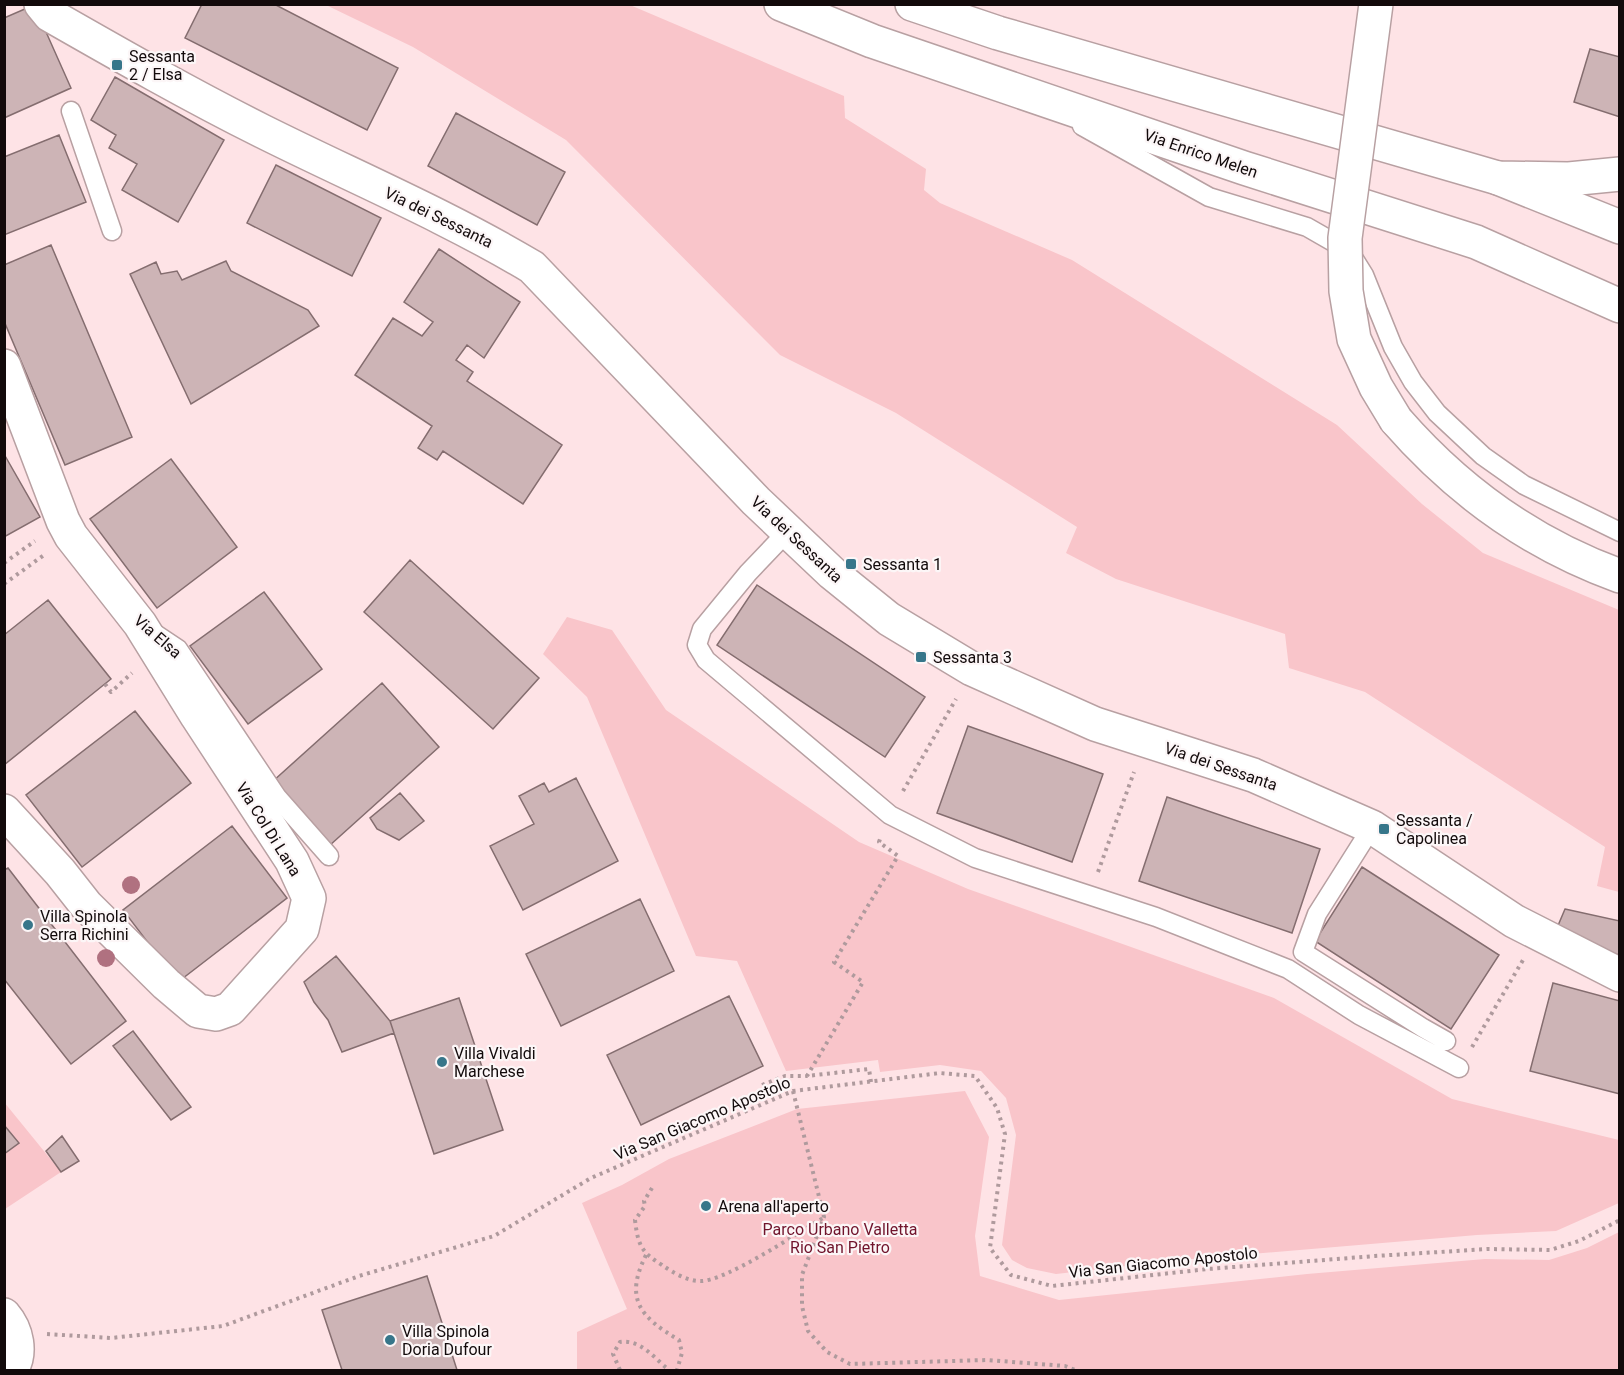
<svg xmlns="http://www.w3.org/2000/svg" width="1624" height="1375" font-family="Roboto,sans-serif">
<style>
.green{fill:#f9c5ca}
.building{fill:#cdb4b6;stroke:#846d6f;stroke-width:1.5}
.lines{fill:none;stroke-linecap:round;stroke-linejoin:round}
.service-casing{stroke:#b8a0a2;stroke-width:21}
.minor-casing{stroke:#b8a0a2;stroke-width:36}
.tertiary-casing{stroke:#b8a0a2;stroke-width:36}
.primary-casing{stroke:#b8a0a2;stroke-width:36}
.trunk-casing{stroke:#b8a0a2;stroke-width:36}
.motorway-casing{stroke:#b8a0a2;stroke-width:36}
.path{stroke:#af9a9d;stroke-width:4;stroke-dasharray:3 4.5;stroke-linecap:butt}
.service{stroke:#fff;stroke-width:18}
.minor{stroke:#fff;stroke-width:33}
.tertiary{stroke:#fff;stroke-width:33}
.primary{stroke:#fff;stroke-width:33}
.trunk{stroke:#fff;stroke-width:33}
.motorway{stroke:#fff;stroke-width:33}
.primary-bridge-casing{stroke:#b8a0a2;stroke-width:36;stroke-linecap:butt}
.primary-bridge{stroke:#fff;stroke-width:33}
.tree{fill:#b07180}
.poi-dot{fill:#37768a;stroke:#fcf6f7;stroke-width:2}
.labels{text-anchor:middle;stroke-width:4.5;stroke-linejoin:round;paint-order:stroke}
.poi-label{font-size:16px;fill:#120a0b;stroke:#fcf6f7;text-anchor:start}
.street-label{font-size:16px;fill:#120a0b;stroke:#fcf6f7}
.park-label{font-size:16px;fill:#70142c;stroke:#fcf6f7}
</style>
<rect width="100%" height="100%" fill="#fee3e6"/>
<!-- green -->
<path class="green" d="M326,5H630L844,96L845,118L926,169L924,190L940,203L1072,260L1337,425L1422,504L1483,553L1619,610V892L1597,886L1605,847L1365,692L1289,668L1285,634L1116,579L1066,553L1077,527L896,413L780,355L566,140L413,47Z
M567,617L612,630L666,710L859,842L968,889L1274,998L1452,1099L1619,1140V1203L1556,1231L1477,1235L1180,1260L1056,1274L1027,1268L1012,1260L1002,1245L1016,1135L1006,1098L981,1071L940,1065L880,1072L878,1060L786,1071L737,961L696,956L587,697L543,654Z
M965,1091L989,1137L975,1236L980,1276L1059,1300L1307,1274L1485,1259L1549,1260L1587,1248L1619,1232V1370H577V1332L627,1309L582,1203L622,1185L669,1159L797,1109Z
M4,1102L61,1172L5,1209H4Z"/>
<!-- building -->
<path class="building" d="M202,4H274L398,68L367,130L185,38Z
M34,5L71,88L4,118V18Z
M1590,49L1620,57V117L1574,102Z
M115,77L224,140L178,222L122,190L137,164L109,148L116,135L91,120Z
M456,113L565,172L537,225L428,166Z
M59,135L86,202L4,235V157Z
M276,165L381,218L352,276L247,223Z
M51,245L132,437L65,465L4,321V265Z
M439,249L520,302L484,358L467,345L456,360L473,372L467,381L562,445L523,504L443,451L437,460L418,448L432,426L355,375L393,318L422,336L433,322L404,302Z
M226,261L231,271L308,310L319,326L191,404L130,274L156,262L161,274L177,271L182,280Z
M4,454L40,517L4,537Z
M171,459L237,547L157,608L90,519Z
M410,560L539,678L493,729L364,612Z
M757,585L925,697L885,757L717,645Z
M264,592L322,669L248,724L190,646Z
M48,600L111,679L4,765V635Z
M382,683L439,747L329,846L272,782Z
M135,711L191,783L82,867L26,795Z
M968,726L1103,774L1072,862L937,813Z
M576,778L618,861L523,910L490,846L534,824L519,796L544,783L549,792Z
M400,793L424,821L399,840L377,829L370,818Z
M1167,797L1320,849L1292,933L1139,881Z
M232,826L287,898L178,982L123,910Z
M1362,867L1499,955L1451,1029L1315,941Z
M8,868L126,1021L71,1064L4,979V870Z
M640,899L674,971L561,1026L526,954Z
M1565,909L1620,921V955L1610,953L1557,928Z
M336,956L390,1021L394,1033L342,1052L328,1020L314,1002L304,982Z
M1553,983L1620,1001V1094L1530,1071Z
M729,996L763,1066L641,1125L607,1055Z
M459,998L503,1130L434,1154L390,1021Z
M133,1031L191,1107L171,1120L113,1046Z
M4,1125L19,1143L4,1154Z
M62,1136L79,1161L61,1172L46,1151Z
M427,1276L457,1370H342L322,1310Z"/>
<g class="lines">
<defs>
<path id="service" d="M71,111L112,231
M1082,126L1209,197L1307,227L1349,251L1364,275L1393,347L1413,382L1437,413L1483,456L1524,485L1620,532
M788,531L748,573L702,629L697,645L706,660L890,815L975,858L1156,917L1288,969L1359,1015L1459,1068
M154,633L178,649L277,797L329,856
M1372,827L1317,914L1303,952L1423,1028L1446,1041"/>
<path id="minor" d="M41,4L50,15C120,55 190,95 262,131C352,176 445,215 532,267L756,501L832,573L889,619L972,669L1095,724L1253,775L1372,827L1514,921L1620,975
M4,366L63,521L71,536L140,624L197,716L292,861L309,898L302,929L230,1009L216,1014L198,1011L166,984L86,905L60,872L4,811"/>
<path id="tertiary" d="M4,1315C17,1330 22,1353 11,1370"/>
<path id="primary" d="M1396,420C1457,490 1531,544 1620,576"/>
<path id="trunk" d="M781,4L872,41L1244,168L1476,242L1620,306
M912,4L998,33L1498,178L1569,179L1620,174"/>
<path id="motorway" d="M1498,178L1620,227"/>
</defs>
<!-- service casing -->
<use href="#service" class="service-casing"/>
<!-- minor casing -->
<use href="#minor" class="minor-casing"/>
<!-- tertiary casing -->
<use href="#tertiary" class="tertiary-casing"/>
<!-- primary casing -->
<use href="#primary" class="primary-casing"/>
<!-- trunk casing -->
<use href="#trunk" class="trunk-casing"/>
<!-- motorway casing -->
<use href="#motorway" class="motorway-casing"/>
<!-- path -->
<path class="path" d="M4,563L35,541
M4,584L44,555
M105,684L111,692L132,673
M903,791L956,699
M1098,872L1134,772
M1472,1047L1523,960
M871,1082L869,1069L807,1076L863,982L834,962L898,856L879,842L880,839
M762,1085L785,1076H807
M793,1091L824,1217L802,1275V1306L808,1331L827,1352L850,1364L987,1360L1065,1366L1075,1370
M652,1188L644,1201L645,1206L635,1220C638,1245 641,1252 662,1265C672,1272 687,1281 700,1281C725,1282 799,1232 823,1218
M646,1255C624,1299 640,1317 679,1340L682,1353L677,1370
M47,1334L111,1338L223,1326L359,1276L494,1236L591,1178L793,1091L940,1073L975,1076L997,1108L1005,1134L990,1248L1011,1275L1052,1286L1208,1269L1375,1256L1488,1249L1550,1250L1579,1241L1620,1220
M620,1370L613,1354L620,1342C641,1339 655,1359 669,1370"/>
<!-- service -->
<use href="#service" class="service"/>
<!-- minor -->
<use href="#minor" class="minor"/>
<!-- tertiary -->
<use href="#tertiary" class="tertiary"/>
<!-- primary -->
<use href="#primary" class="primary"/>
<!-- trunk -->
<use href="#trunk" class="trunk"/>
<!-- motorway -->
<use href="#motorway" class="motorway"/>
<defs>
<path id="primary-bridge" d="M1376,4L1345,238L1346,291L1354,339L1376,387L1396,420"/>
</defs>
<!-- primary-bridge casing -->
<use href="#primary-bridge" class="primary-bridge-casing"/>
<!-- primary-bridge -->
<use href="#primary-bridge" class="primary-bridge"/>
</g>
<!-- trees -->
<g class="tree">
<circle cx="131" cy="885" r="9"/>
<circle cx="106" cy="958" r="9"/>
</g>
<!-- markers -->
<g class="poi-dot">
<rect x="111" y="59" width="12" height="12" rx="3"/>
<rect x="845" y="558" width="12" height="12" rx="3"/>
<rect x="915" y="651" width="12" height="12" rx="3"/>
<rect x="1378" y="823" width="12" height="12" rx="3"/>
<circle cx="28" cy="925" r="6"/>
<circle cx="442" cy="1062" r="6"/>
<circle cx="706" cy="1206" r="6"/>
<circle cx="390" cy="1340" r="6"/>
</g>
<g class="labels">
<!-- poi labels -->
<g class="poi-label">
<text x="129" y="62">Sessanta<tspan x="129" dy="18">2 / Elsa</tspan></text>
<text x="863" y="570">Sessanta 1</text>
<text x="933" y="663">Sessanta 3</text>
<text x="1396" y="826">Sessanta /<tspan x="1396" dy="18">Capolinea</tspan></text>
<text x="40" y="922">Villa Spinola<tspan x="40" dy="18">Serra Richini</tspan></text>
<text x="454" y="1059">Villa Vivaldi<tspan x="454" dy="18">Marchese</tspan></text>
<text x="718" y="1212">Arena all'aperto</text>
<text x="402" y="1337">Villa Spinola<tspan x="402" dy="18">Doria Dufour</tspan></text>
</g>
<!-- street labels -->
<g class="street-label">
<text transform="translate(1201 153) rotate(19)" y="6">Via Enrico Melen</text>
<text transform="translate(439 217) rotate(26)" y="6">Via dei Sessanta</text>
<text transform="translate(797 539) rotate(43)" y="6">Via dei Sessanta</text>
<text transform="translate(158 636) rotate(41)" y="6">Via Elsa</text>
<text transform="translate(1221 766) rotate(19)" y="6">Via dei Sessanta</text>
<text transform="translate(269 829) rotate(58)" y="6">Via Col Di Lana</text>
<text transform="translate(702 1118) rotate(-23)" y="6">Via San Giacomo Apostolo</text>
<text transform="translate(1163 1262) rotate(-6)" y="6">Via San Giacomo Apostolo</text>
</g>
<!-- park labels -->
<g class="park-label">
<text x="840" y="1235">Parco Urbano Valletta<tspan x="840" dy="18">Rio San Pietro</tspan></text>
</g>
</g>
<!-- border -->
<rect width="1624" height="1375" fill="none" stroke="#120a0b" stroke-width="12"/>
</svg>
